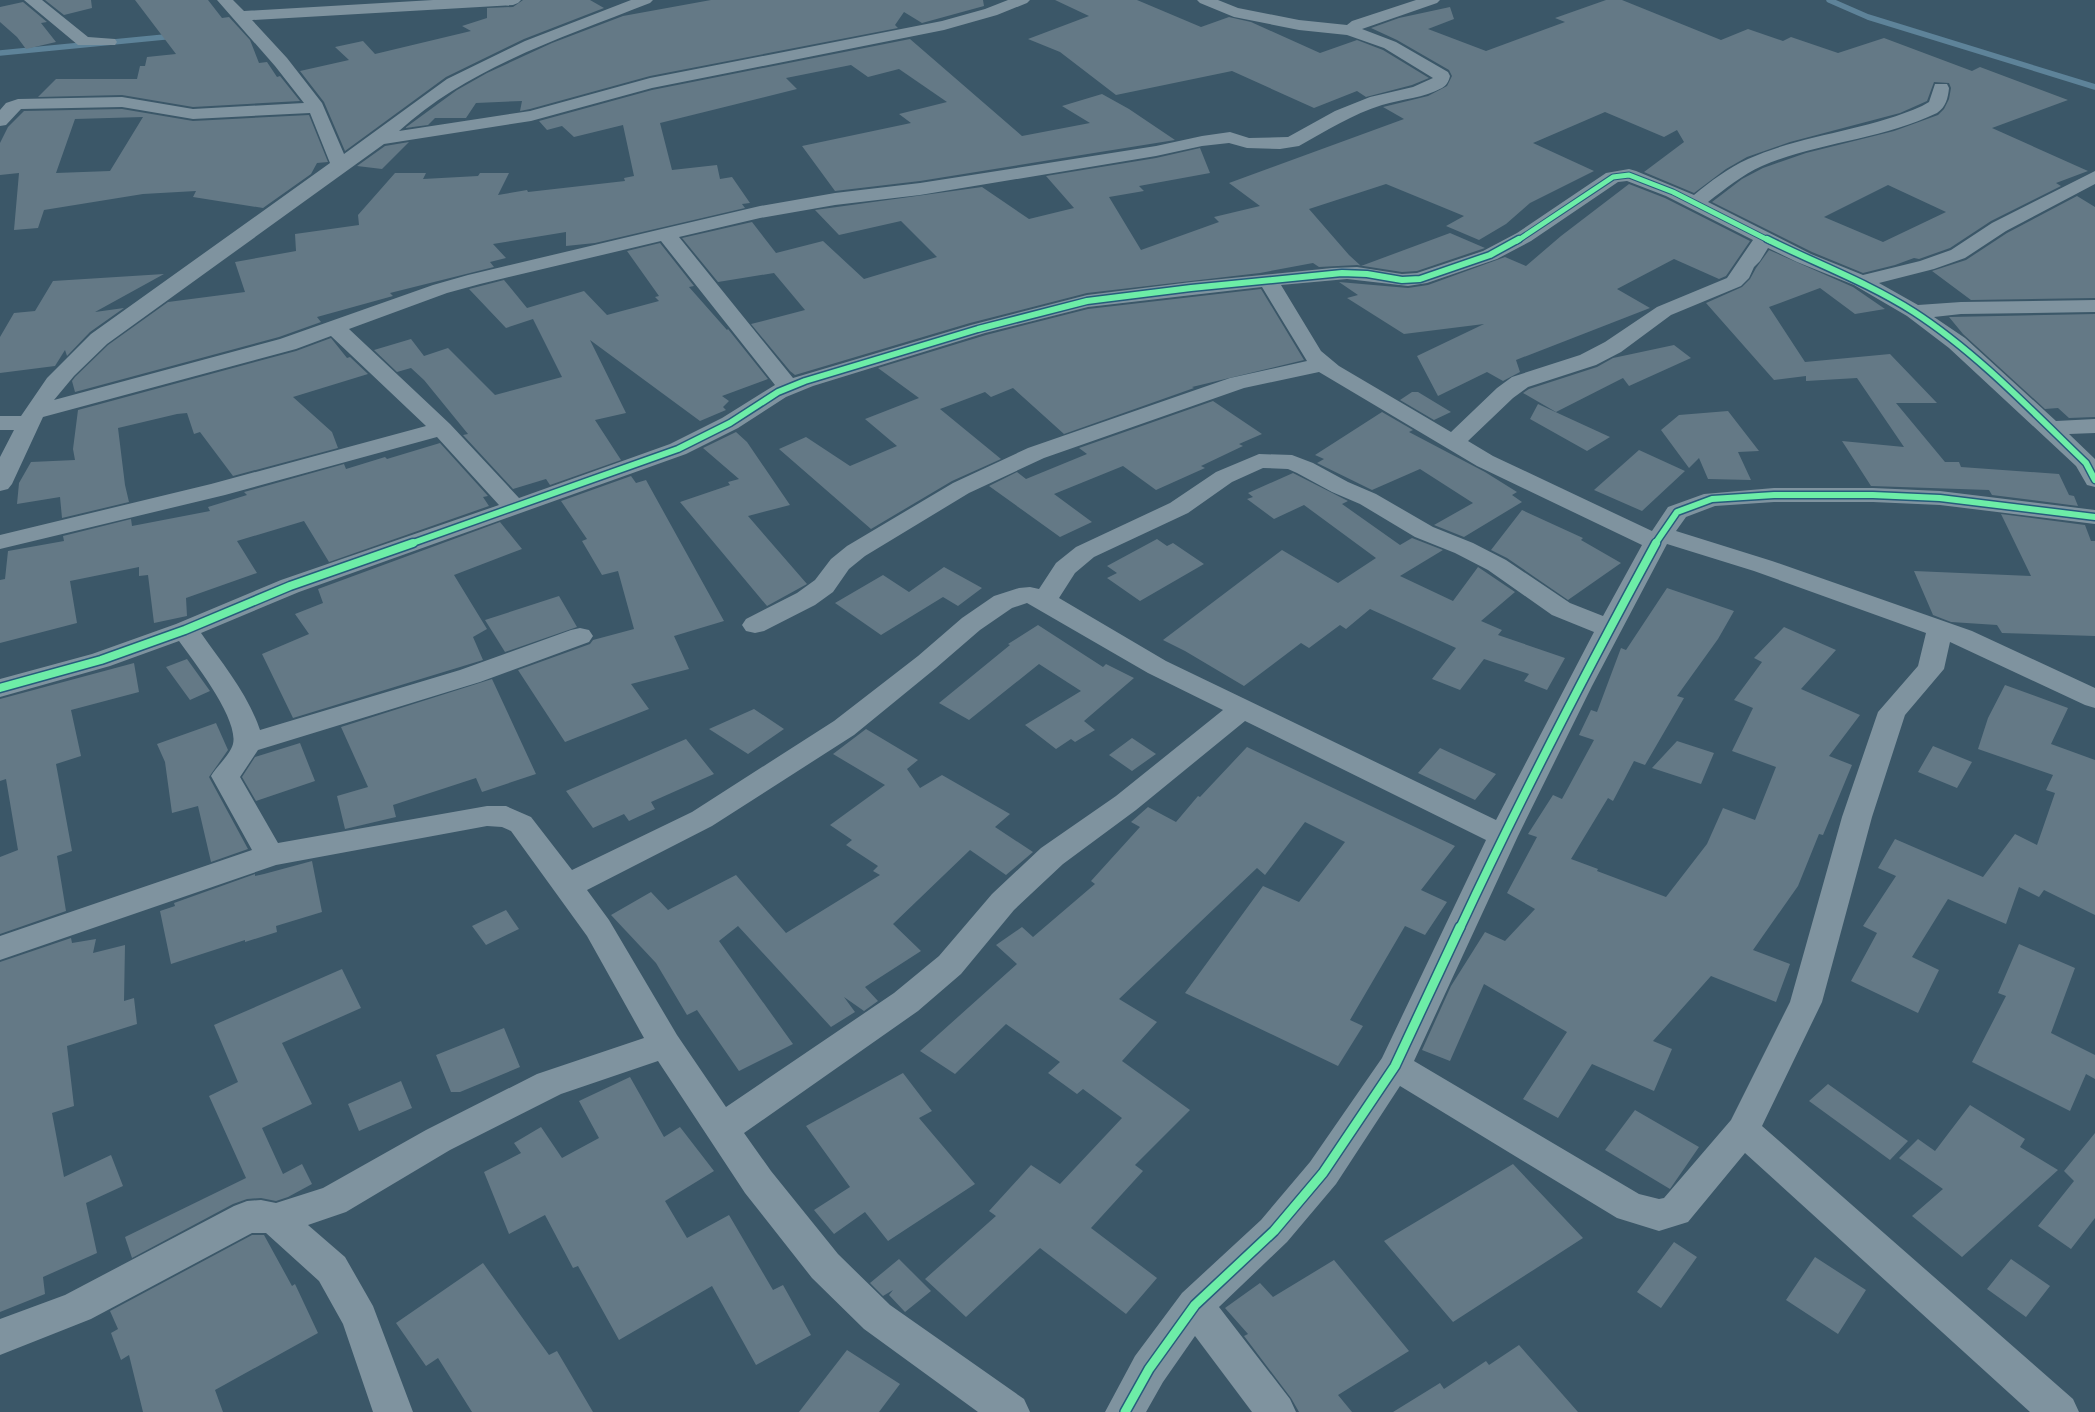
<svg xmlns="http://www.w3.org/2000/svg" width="2095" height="1412" font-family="Cabin,sans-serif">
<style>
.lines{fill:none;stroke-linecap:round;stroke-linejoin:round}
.stream{stroke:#5e8399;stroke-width:5.5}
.building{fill:#647986;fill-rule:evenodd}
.minor{fill:#7f939f;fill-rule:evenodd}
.cycleway-far3-casing{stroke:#275c7c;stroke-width:7}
.cycleway-far2-casing{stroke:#275c7c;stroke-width:9}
.cycleway-far1-casing{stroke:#275c7c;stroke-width:11}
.cycleway-casing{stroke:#275c7c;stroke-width:12}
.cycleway-far3{stroke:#6deda7;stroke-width:5}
.cycleway-far2{stroke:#6deda7;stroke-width:6}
.cycleway-far1{stroke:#6deda7;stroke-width:8}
.cycleway{stroke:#6deda7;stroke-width:9}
</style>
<rect width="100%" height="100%" fill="#3b5768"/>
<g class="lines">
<!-- stream -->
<path class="stream" d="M1829,0L1868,17L2095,87
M0,53L175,36"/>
</g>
<!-- building -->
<path class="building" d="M45,0H91L92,8L64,15Z
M135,0H208L222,18L229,17L250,40L259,63L267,62L277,77L280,76L300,101L193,107L122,95L38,97L56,79H137L140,66H145L147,57L176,54Z
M523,0H590L604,8L524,39L446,77L345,151L324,102L300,71L349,60L335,47L363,41L375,54L471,31L462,26L487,18V8L513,7Z
M711,0H983L984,6L922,23L904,12L895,25L898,28L650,76L530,109L520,111L522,101L476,103L466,118H435L428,125L405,128L457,90L487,73L552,43L623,16Z
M1055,0H1137L1201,27L1229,17L1251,22L1320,53L1357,40L1383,50L1429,78L1412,85L1366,97L1357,91L1314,108L1232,71L1116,95L1060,52L1028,39L1089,16Z
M1606,0H1622L1721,40L1748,29L1783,41L1791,37L1838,53L1884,38L1972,71L1980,67L2068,100L1992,128L2088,171L2056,183L2061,186L1991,221L1950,248L1919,259L1914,258L1895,265L1863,273L1812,252L1712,202L1742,179L1763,168L1806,153L1894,131L1938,115L1944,109L1949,99L1951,88L1949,83L1934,82L1927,101L1900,113L1790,142L1747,157L1726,169L1694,193L1644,172L1684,142L1677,130L1664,137L1605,112L1533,143L1594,171L1530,203L1506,224L1479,240L1446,226L1464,216L1386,184L1309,209L1349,255L1361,266L1450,233L1485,248L1417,271L1402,272L1357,265L1319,267L1313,263L1260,273L1087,293L970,323L795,375L790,371L751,324L805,310L774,273L718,282L682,238L752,222L776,253L823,241L864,279L937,257L901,221L839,235L815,210L982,187L1029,219L1074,208L1046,176L1156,158L1200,148L1210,173L1139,186L1144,191L1109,197L1141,250L1219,222L1214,217L1260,206L1229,183L1404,119L1383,107L1428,96L1447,86L1452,76L1449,70L1397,40L1371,28L1399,18L1450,7L1454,19L1428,29L1486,51L1565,22L1555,18ZM1888,185L1946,212L1883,242L1824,217Z
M23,2L47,22L41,23L56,42L26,49L17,37L0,22V7Z
M910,39L1022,136L1090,123L1062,106L1102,94L1129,109L1175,140L920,181L835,191L802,146L911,123L899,114L947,102L899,69L868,77L851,65L786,78L797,89L660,123L672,170L717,165L720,179L732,177L750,203L742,204L745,208L595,243L566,246V232L493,244L506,258L490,262L494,267L390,293L393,296L317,317L321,322L279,337L75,392L72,381L75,377L108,345L168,302L245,292L235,262L296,251L295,234L359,225L358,215L395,173H426L423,179L478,176L480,173H509L498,195L527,190L528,192L625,181L624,178L634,176L623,125L574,137L562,126L547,130L539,121L652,90Z
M122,109L193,121L309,115L328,162L317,163L311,174L263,208L193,197L196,191L143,194L44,210L38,228L14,230L19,173L0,175V143L8,127L24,111ZM143,117L110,171L56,173L75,119Z
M409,142L382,169L357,166L385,146Z
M1629,184L1665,198L1750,241L1726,276L1719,279L1674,259L1617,289L1650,308L1516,360L1520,372L1503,381L1487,372L1438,396L1417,356L1484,324L1404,334L1347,298L1358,295L1339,282L1408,288L1428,285L1505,257L1526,266L1561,236Z
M2077,196L2095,207V298L1971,300L1932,271L1966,260L2007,233Z
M660,243L694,286L689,287L727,330L728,329L768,379L722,396L729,401L723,407L726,410L700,421L590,340L626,413L595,420L621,460L550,485L546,479L513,489L463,435L468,434L424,380L411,368L397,372L374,350L411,339L424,356L448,348L495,395L562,377L533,319L506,328L469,289L504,280L527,308L584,291L607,315L659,301L655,297L659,296L627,251Z
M1769,250L1853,287L1885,309L1855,314L1820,288L1769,307L1805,362L1890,354L1937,403H1896L1945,462H1959L1961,467L2059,474L2069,495L2074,496L2078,506L1992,495L1989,490L1871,486L1842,441L1904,447L1857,378L1806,381V376L1774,380L1706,303L1742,287L1750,279L1756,268Z
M164,274L95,312L124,308L90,332L67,356L65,350L55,366L0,373V337L14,313L35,311L53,281Z
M1261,289L1304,360L1192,387L1194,388L1064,434L1013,388L991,397L985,392L940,409L1001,459L952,481L871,529L779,449L806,437L850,466L897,446L865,419L919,398L878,368L986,335L1088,309Z
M2095,314V417L2069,418L2058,408L2045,409L1963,334L1949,317Z
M331,338L347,358L350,357L368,374L293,397L332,432L338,448L233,476L200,432L194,434L187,413L177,414L118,428L125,485L129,502L62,518L60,497L17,504L19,483L31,462L75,460L73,449L78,410L296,351Z
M1674,345L1691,358L1629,386L1623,378L1556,412L1523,393L1529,389L1597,367L1613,358Z
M1412,392H1418L1451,412L1434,420L1400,400Z
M1213,401L1262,434L1239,444L1243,446L1201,466L1205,468L1156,490L1123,466L1054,494L1092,522L1060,537L989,486L1017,472L1026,479L1087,454L1079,448Z
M1538,404L1610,437L1587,451L1530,419Z
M1728,411L1759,451L1738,452L1751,480L1708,479L1699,458L1689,468L1661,430L1679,415Z
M1382,412L1413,430L1409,432L1485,472L1517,492L1512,495L1522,502L1464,537L1434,525L1473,503L1420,469L1372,490L1317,463L1324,459L1315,455Z
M736,432L747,442L790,505L748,516L807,584L767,606L680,502L730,485L728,482L739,479L703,448Z
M440,443L488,496L483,497L489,506L329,562L304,521L237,541L257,573L186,598L187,616L154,623L148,575L139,576V567L70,581L77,623L0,643V580L5,579L8,551L64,541L63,536L131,519L132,526L210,511L208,507L247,495L244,492L344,464L346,469L385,457L387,459Z
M1639,450L1685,471L1642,511L1594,490Z
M1293,473L1348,501L1342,504L1400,545L1412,538L1443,550L1400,576L1453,601L1478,567L1515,592L1481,621L1502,630L1498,635L1565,658L1547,690L1524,681L1529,674L1484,659L1460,690L1432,679L1456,648L1370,609L1346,629L1340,625L1309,648L1301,643L1244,686L1185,651L1163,640L1282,550L1338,583L1376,558L1304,505L1274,519L1247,499L1253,497L1248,493Z
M631,476L636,483L646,480L724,621L674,636L689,669L631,684L649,709L565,742L518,670L590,644L593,640L634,629L618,571L602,575L582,541L587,539L561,501Z
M1522,510L1583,538L1581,540L1621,563L1568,600L1507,558L1491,550Z
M2001,514L2085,525L2091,541H2095V636L2002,633L1997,625L1951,622L1933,615L1914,571L2031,576Z
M500,522L522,549L454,575L487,629L473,637L483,660L293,718L262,654L309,634L295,614L323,603L318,589Z
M1157,539L1167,546L1173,543L1204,564L1140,601L1107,578L1117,573L1107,566Z
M944,567L982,588L958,606L943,597L881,635L835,603L883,575L909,592Z
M1667,588L1734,611L1718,639L1677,696L1684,698L1645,765L1634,761L1613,801L1608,798L1571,859L1598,869L1597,871L1666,897L1707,844L1723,808L1755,820L1776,767L1732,751L1753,708L1734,700L1762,662L1754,658L1784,627L1836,650L1801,689L1860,715L1829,756L1852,765L1823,835L1819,834L1798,886L1753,950L1790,964L1776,1002L1711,976L1653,1041L1672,1049L1654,1091L1592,1064L1558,1118L1523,1099L1567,1032L1484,984L1450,1061L1422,1050L1451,986L1485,932L1505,941L1535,909L1507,893L1537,837L1528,834L1553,795L1562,799L1594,740L1579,735L1591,710L1597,712L1621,648L1626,650Z
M559,596L577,627L505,652L485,620Z
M1038,625L1103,667L1106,664L1134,678L1084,721L1095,730L1075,742L1071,739L1056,749L1025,725L1081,691L1039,664L969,720L939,703L1010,645L1008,644Z
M187,659L210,691L190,700L166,667Z
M134,663L139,692L71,710L81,756L56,764L72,851L57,856L66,911L0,934V857L18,850L6,779L0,781V699Z
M492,679L536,774L482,792L476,778L393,805L396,817L345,829L337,796L368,787L341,727Z
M2005,685L2068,708L2051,744L2095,760V915L2044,890L2039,897L2019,887L2006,924L1948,899L1912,957L1939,970L1918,1013L1851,981L1877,933L1863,926L1896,876L1878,868L1895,839L1983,877L2015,834L2037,845L2055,793L2046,790L2053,775L1978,749L1988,718Z
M754,709L784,729L748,754L709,729Z
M216,723L228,750L209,777L248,849L211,862L198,806L172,813L165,762L157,744Z
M866,729L918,760L907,769L920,788L942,775L1010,814L995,827L1033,852L1006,875L970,850L893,924L921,951L865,987L878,1001L864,1011L844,997L855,1012L831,1027L738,926L719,941L793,1044L739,1071L697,1010L687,1015L656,963L611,915L651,892L668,910L736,875L786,933L880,875L873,871L878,866L846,845L852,840L830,825L885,785L833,754Z
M1132,738L1156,754L1132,771L1109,755Z
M686,739L714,774L651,802L655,809L629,821L624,814L593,828L566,791Z
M1677,741L1714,753L1701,784L1652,768Z
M300,743L315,781L256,801L242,777L255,757Z
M1933,746L1972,762L1957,788L1918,772Z
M1247,747L1455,846L1421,890L1447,902L1425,935L1405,926L1350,1020L1363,1026L1338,1066L1185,993L1263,886L1299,902L1345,842L1305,822L1265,875L1257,868L1119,999L1157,1022L1122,1061L1190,1110L1135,1165L1143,1171L1091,1228L1157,1278L1126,1314L1040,1248L966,1317L925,1279L996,1216L989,1211L1031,1165L1060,1184L1122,1118L1083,1089L1077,1094L1048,1073L1060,1062L1006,1024L955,1074L920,1051L1017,964L996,945L1022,927L1033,937L1095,884L1091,881L1140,827L1131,822L1148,807L1176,822L1198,796L1200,797Z
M1440,748L1496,774L1475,800L1418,773Z
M312,861L322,912L276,926L277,932L245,942V940L171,964L160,911L175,906L174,903L255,874V876L264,874Z
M506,910L519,929L486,945L472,926Z
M71,938L72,943L96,939L93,953L125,945L124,1001L134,998L137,1024L67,1046L74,1106L52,1113L64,1177L111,1155L123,1186L86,1203L97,1253L43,1277L45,1294L0,1312V962Z
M2019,944L2075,968L2051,1033L2095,1055V1079L2086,1074L2070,1111L1972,1062L2006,996L1998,993Z
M342,969L361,1008L282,1043L312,1104L262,1128L283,1174L302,1164L312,1184L288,1197L276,1201L261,1198L247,1199L233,1204L132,1258L125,1237L246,1178L209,1096L238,1082L214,1025Z
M504,1028L520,1067L460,1092H451L436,1055Z
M903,1073L932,1111L919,1118L975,1184L888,1241L865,1212L834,1234L814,1210L850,1187L806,1126Z
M630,1077L664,1137L680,1127L714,1171L665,1201L687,1238L729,1215L773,1290L783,1285L811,1335L756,1365L712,1286L619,1340L578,1266L573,1268L545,1215L509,1234L484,1172L521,1153L514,1143L541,1127L562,1158L599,1138L579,1101Z
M401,1081L412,1108L359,1131L348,1104Z
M1828,1084L1908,1141L1890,1160L1809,1101Z
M1970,1105L2025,1139L2020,1147L2058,1170L1962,1257L1912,1216L1943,1189L1899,1158L1918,1139L1935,1151Z
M1635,1110L1699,1147L1670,1189L1605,1150Z
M2095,1133V1218L2071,1249L2038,1226L2074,1181L2064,1171Z
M1513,1164L1583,1238L1453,1322L1384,1241Z
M252,1235H264L292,1286L295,1284L318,1333L215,1390L223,1412H143L129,1355L121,1360L111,1333L118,1329L110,1311Z
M1674,1242L1697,1257L1661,1308L1637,1292Z
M1815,1257L1866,1290L1838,1334L1786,1300Z
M899,1259L931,1291L905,1312L889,1295L893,1290L883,1296L870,1283Z
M2011,1259L2050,1286L2026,1317L1987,1289Z
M1334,1260L1409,1351L1338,1395L1352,1412H1299L1291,1398L1244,1336L1248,1334L1225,1308L1260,1283L1273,1297Z
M483,1263L549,1355L557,1351L593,1412H472L438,1358L426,1366L396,1323Z
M1519,1345L1578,1412H1393L1440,1383L1444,1389L1486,1361L1489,1365Z
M847,1350L900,1384L879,1412H799Z"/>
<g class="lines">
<!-- minor -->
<path class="minor" d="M24,0H42L88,37L115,39L117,42L115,45H78Z
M217,0H233L244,11L433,0H521L518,3L513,5L252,20L287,58L322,103L344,154L447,79L525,41L631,0H653L650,3C564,37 469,67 399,131L530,111L650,78L942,21L985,9L1008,0H1030L1027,3L997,15L944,30L652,88L531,121L384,144L107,344L74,376L54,400L280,339L433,285L468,275L666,228L760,206L835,193L920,183L1156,146L1202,136L1230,132L1249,138L1288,137L1335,111L1370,97L1413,87L1433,78L1384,48L1347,35L1299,30L1234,17L1200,3L1197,0H1218L1238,8L1299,20L1347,25L1352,21L1416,0H1440L1437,3L1362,29L1396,42L1448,72L1450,76C1449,81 1446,86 1442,88C1424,98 1402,99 1382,105C1353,114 1326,131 1299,146L1280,149L1247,148L1229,143L1202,146L1156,156L920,195L835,205L760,218L679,237L793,378L971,325L1087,295L1191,282L1332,268L1357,267L1402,274L1417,273L1483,251L1517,233L1606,173L1629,169L1636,171L1694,195C1711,181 1728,168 1748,159C1804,134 1866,131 1922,106L1929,102L1935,84H1947L1949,88C1948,98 1946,107 1937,113C1881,140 1818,142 1762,166C1742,175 1725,189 1708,202L1811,254L1863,275L1920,261L1951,250L1992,223L2095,171V184L2006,231L1965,258L1934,269L1879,283L1918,305L1961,302L2095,300V312L1961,314L1934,317L1965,338L2056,421L2095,419V433L2069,434L2095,459V487L2087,485L2076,466L1949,348L1907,316L1854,285L1797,262L1768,248L1760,261L1754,267L1749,278L1741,286L1671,315L1621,352L1596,365L1528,387L1513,398L1468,441L1493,456L1652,531L1668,507L1704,494L1774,488H1873L1940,491L2095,510V524L1940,505L1873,502H1774L1715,506L1686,517L1676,531L1772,561L1972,631L2095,688V708L2085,705L1950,642L1944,669L1905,715L1872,817L1822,1002L1762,1126L2073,1399L2079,1412H2030L1745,1153L1688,1222L1659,1231L1617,1218L1400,1086L1336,1184L1287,1242L1219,1307L1290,1399L1296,1412H1252L1195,1336L1163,1382L1146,1412H1105L1135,1356L1182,1293L1261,1220L1310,1162L1382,1058L1486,840L1245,721L1136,810L1063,864L1014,910L961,974L918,1011L744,1133L771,1171L838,1254L890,1305L1024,1399L1030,1412H978L864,1329L812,1278L745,1193L658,1061L561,1094L450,1150L346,1212L308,1225L345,1257L373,1306L413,1412H373L343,1324L319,1281L266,1233H252L91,1319L0,1355V1319L65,1295L234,1206L247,1201L261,1200L276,1203L323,1188L426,1130L537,1074L644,1038L587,936L511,831L502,827L487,826L276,865L0,960V936L252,850L211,776C217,766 230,755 233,744C239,719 194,662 179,641L110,666L0,697V679L92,654L176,624L281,580L499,505L437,437L225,495L0,549V535L211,484L426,426L331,336L296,349L43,417L12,484L8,489L0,491V457L14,430H0V416H21L47,378L91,334L330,163L310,113L193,119L122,107L21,109L6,125L0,126V110L6,103L18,99L122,97L193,109L304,103L275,66ZM1627,181L1666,196L1753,240L1727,278L1657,307L1605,342L1580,355L1512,377L1497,388L1451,432L1339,366L1321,351L1281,285L1347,279L1408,286L1427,283L1497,259L1531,241L1618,182ZM661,241L775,385L722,418L670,444L519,498L450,424L349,329L447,293L480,284ZM1262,287L1307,361L1230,378L1028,448L953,483L847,546L831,559L815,580L797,593L746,619L742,625L746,631L755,633L764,631L815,605L833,592L849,569L865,556L969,493L1044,458L1244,388L1319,372L1477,466L1642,545L1603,616L1570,603L1506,560L1473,543L1433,527L1376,494L1348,482L1313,463L1292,455L1259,454L1216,472L1170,503L1076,547L1056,563L1039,589L1030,587L1019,588L994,596L962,618L918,656L834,721L692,812L572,870L531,817L506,806H487L278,843L240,777L258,750L480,682L589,642L593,636L589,630L580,628L571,630L460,670L260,730C248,694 222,663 201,633L299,592L686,454L738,428L786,397L813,386L985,333L1088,307ZM1263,468L1288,469L1297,473L1332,492L1360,504L1415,537L1455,553L1488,570L1552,615L1594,632L1496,820L1166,661L1059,598L1075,573L1094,557L1188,513L1232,482ZM1667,544L1754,571L1926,633L1918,666L1878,712L1842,817L1790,1002L1731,1120L1664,1198L1659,1199L1639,1194L1414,1061L1518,836L1592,686ZM1027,603L1148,673L1223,710L1116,796L1041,848L992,894L939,956L894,993L726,1107L677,1035L609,920L587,890L712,826L854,735L936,668L980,630L1012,608Z"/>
<defs>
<path id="cycleway-far3" d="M1517,241L1613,177L1629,175L1673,192L1770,241"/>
<path id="cycleway-far2" d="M1767,239C1817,264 1867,282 1914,312C1976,352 2033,412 2086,463L2095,480
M410,544L678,449L730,423L778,392L805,381L978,329L1087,301L1191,288L1342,273L1367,274L1402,280L1420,279L1490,255L1519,239
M1655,544L1677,512L1712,499L1774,495H1873L1940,498L2095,517"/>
<path id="cycleway-far1" d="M0,688L101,660L185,630L290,586L413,543
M1460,928C1521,797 1587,670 1656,543"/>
<path id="cycleway" d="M1125,1412L1149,1369L1195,1305L1274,1231L1323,1173L1395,1066L1460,927"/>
</defs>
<!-- cycleway-far3 casing -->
<use href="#cycleway-far3" class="cycleway-far3-casing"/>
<!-- cycleway-far2 casing -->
<use href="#cycleway-far2" class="cycleway-far2-casing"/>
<!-- cycleway-far1 casing -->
<use href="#cycleway-far1" class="cycleway-far1-casing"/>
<!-- cycleway casing -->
<use href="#cycleway" class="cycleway-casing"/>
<!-- cycleway-far3 -->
<use href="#cycleway-far3" class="cycleway-far3"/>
<!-- cycleway-far2 -->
<use href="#cycleway-far2" class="cycleway-far2"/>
<!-- cycleway-far1 -->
<use href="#cycleway-far1" class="cycleway-far1"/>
<!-- cycleway -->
<use href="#cycleway" class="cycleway"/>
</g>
</svg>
